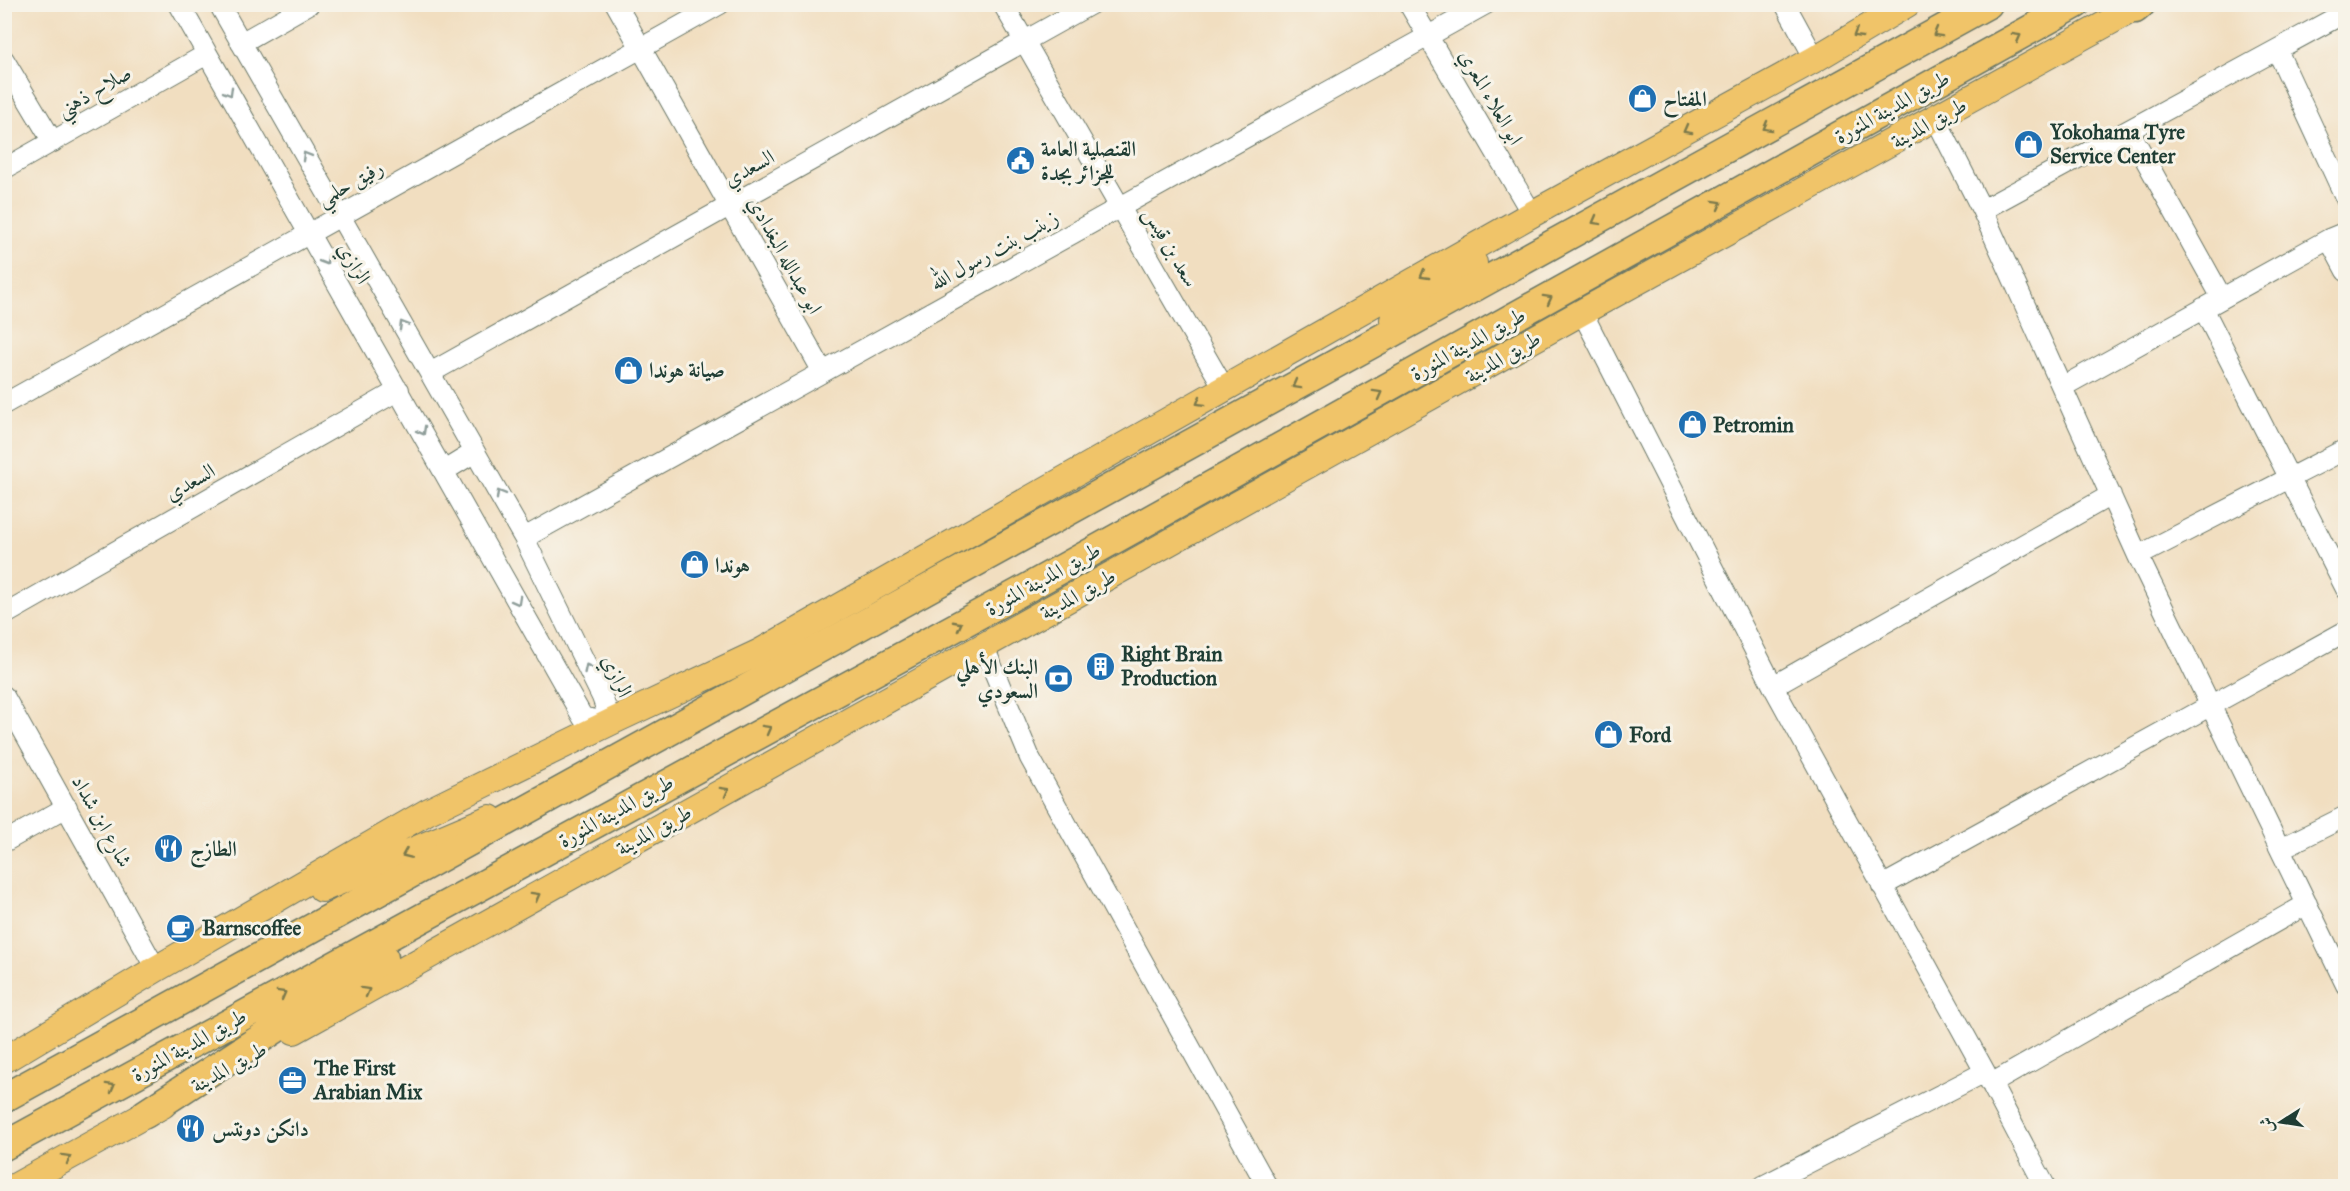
<svg xmlns="http://www.w3.org/2000/svg" width="2350" height="1191" font-family="'IM FELL Great Primer',Amiri,serif">
<style>
.lines{fill:none;stroke-linecap:round;stroke-linejoin:round}
.minor-casing{stroke:#687565;stroke-width:22}
.major-casing{stroke:#687565;stroke-width:28}
.highway-casing{stroke:#687565;stroke-width:31}
.minor{stroke:#fff;stroke-width:20}
.major{stroke:#f0c469;stroke-width:26}
.highway{stroke:#f0c469;stroke-width:28}
.oneway{stroke:#7d7a4c}
.oneway2{stroke:#8f9e9a}
.labels{text-anchor:middle;stroke-width:6;stroke-linejoin:round;paint-order:stroke}
.street-label{font-size:21px;fill:#1f3d34;stroke:#f7f3e8}
.poi-label{font-size:21px;font-weight:bold;fill:#1f3d34;stroke:#f7f3e8;text-anchor:start}
</style>
<rect width="100%" height="100%" fill="#f7f3e8"/>
<filter id="ink" filterUnits="userSpaceOnUse"><feTurbulence type="fractalNoise" baseFrequency=".0167" numOctaves="2"/><feDisplacementMap in="SourceGraphic" scale="12" xChannelSelector="R" yChannelSelector="G"/><feConvolveMatrix kernelMatrix="1 2 1 2 8 2 1 2 1" color-interpolation-filters="sRGB"/></filter>
<filter id="wash" filterUnits="userSpaceOnUse"><feTurbulence type="fractalNoise" baseFrequency=".008" numOctaves="4" result="noise"/><feDisplacementMap in="SourceGraphic" scale="24" xChannelSelector="R" yChannelSelector="G"/><feGaussianBlur stdDeviation="1.35" result="paint"/><feColorMatrix in="noise" values="0 0 0 0 0 0 0 0 0 0 0 0 0 0 0 0 0 1.4 0 .05"/><feComposite in="paint" operator="in"/></filter>
<g filter="url(#wash)">
<rect width="100%" height="100%" fill="#f1dec0"/>
</g>
<g filter="url(#ink)">
<g class="lines">
<defs>
<path id="minor" d="M179,4L583,718L611,722L602,697L524,538L219,4
M616,4L823,372
M1003,4L1224,388
M1409,4L1532,214
M1785,4L1815,59
M241,43L309,4
M2277,50L2346,199
M4,60L53,142
M1936,119L1982,210L2138,556L2346,985
M2129,130L2222,298
M4,169L207,54
M1982,210L2346,12
M2329,239L2346,271
M2203,308L2346,589
M1582,312L1773,686L1985,1072L2045,1186
M430,373L1091,4
M2062,387L2329,239L2346,232
M4,404L720,4
M444,471L475,452
M524,538L1486,4
M2138,556L2346,449
M4,615L399,390
M984,647L1030,758L1267,1186
M1773,686L2111,495
M4,696L156,969
M4,842L67,807
M2280,849L2346,816
M1882,886L2346,631
M1991,1084L2307,904
M1763,1186L1985,1072"/>
<path id="major" d="M1393,320L1474,263
M322,889L490,818
M294,1031L1582,312L2142,4
M4,1060L156,969L427,812L611,722L760,652L1532,214L1815,59L1907,4
M16,1186L163,1105"/>
<path id="highway" d="M2135,9L2141,4
M4,1098L1988,4
M145,1114L384,958
M4,1146L1020,592L2076,4"/>
</defs>
<!-- minor casing -->
<use href="#minor" class="minor-casing"/>
<!-- major casing -->
<use href="#major" class="major-casing"/>
<!-- highway casing -->
<use href="#highway" class="highway-casing"/>
<!-- minor -->
<use href="#minor" class="minor"/>
<!-- major -->
<use href="#major" class="major"/>
<!-- highway -->
<use href="#highway" class="highway"/>
</g>
<!-- one-way arrows -->
<defs><path id="oneway-chevron" d="M-2-3.5L2.5 0L-2 3.5" fill="none" stroke-width="1.6" stroke-linecap="round" stroke-linejoin="round" transform="scale(1.5)"/></defs>
<g class="oneway">
<use href="#oneway-chevron" transform="translate(1937 33) rotate(151)"/>
<use href="#oneway-chevron" transform="translate(1857 34) rotate(149)"/>
<use href="#oneway-chevron" transform="translate(2017 37) rotate(-29)"/>
<use href="#oneway-chevron" transform="translate(1767 127) rotate(151)"/>
<use href="#oneway-chevron" transform="translate(1687 130) rotate(151)"/>
<use href="#oneway-chevron" transform="translate(1718 204) rotate(-29)"/>
<use href="#oneway-chevron" transform="translate(1596 221) rotate(151)"/>
<use href="#oneway-chevron" transform="translate(1424 275) rotate(150)"/>
<use href="#oneway-chevron" transform="translate(1548 299) rotate(-29)"/>
<use href="#oneway-chevron" transform="translate(1296 385) rotate(151)"/>
<use href="#oneway-chevron" transform="translate(1378 394) rotate(-29)"/>
<use href="#oneway-chevron" transform="translate(1200 402) rotate(150)"/>
<use href="#oneway-chevron" transform="translate(958 625) rotate(-28)"/>
<use href="#oneway-chevron" transform="translate(767 729) rotate(-29)"/>
<use href="#oneway-chevron" transform="translate(725 791) rotate(-29)"/>
<use href="#oneway-chevron" transform="translate(406 854) rotate(157)"/>
<use href="#oneway-chevron" transform="translate(536 896) rotate(-29)"/>
<use href="#oneway-chevron" transform="translate(366 991) rotate(-29)"/>
<use href="#oneway-chevron" transform="translate(282 994) rotate(-29)"/>
<use href="#oneway-chevron" transform="translate(111 1087) rotate(-29)"/>
<use href="#oneway-chevron" transform="translate(67 1158) rotate(-29)"/>
</g>
<g class="oneway2">
<use href="#oneway-chevron" transform="translate(229 92) rotate(60)"/>
<use href="#oneway-chevron" transform="translate(306 156) rotate(-120)"/>
<use href="#oneway-chevron" transform="translate(325 261) rotate(60)"/>
<use href="#oneway-chevron" transform="translate(403 325) rotate(-120)"/>
<use href="#oneway-chevron" transform="translate(422 431) rotate(61)"/>
<use href="#oneway-chevron" transform="translate(500 494) rotate(-120)"/>
<use href="#oneway-chevron" transform="translate(517 601) rotate(61)"/>
<use href="#oneway-chevron" transform="translate(588 668) rotate(-116)"/>
</g>
</g>
<!-- icons -->
<defs>
<symbol id="shop-disc" viewBox="-11 -11 22 22"><circle r="9.5" fill="#1f6fb2" stroke="#f7f3e8"/><path d="M-5-2.5h2.3a2.7 3.5 0 0 1 5.4 0H5L5.5 6h-11ZM-1.5-2.5h3a1.5 2.3 0 0 0-3 0Z" fill="#fff"/></symbol>
<symbol id="civic-disc" viewBox="-11 -11 22 22"><circle r="9.5" fill="#1f6fb2" stroke="#f7f3e8"/><path d="M-.6-6.5H3V-4.5H.6V-3L4-1V1h2V6H-6V1h2V-1L-.6-3ZM-1.2 2.5V6h2.4V2.5Z" fill="#fff"/></symbol>
<symbol id="building-disc" viewBox="-11 -11 22 22"><circle r="9.5" fill="#1f6fb2" stroke="#f7f3e8"/><path d="M-4-6H4V6H1V3H-1V6H-4ZM-2.5-4.3h1.7v1.8h-1.7ZM.8-4.3h1.7v1.8H.8ZM-2.5-1h1.7V.8h-1.7ZM.8-1h1.7V.8H.8Z" fill="#fff"/></symbol>
<symbol id="bank-disc" viewBox="-11 -11 22 22"><circle r="9.5" fill="#1f6fb2" stroke="#f7f3e8"/><path d="M-6-4H6V4H-6ZM0-2.3a2.3 2.3 0 1 0 0 4.6a2.3 2.3 0 1 0 0-4.6Z" fill="#fff"/></symbol>
<symbol id="restaurant-disc" viewBox="-11 -11 22 22"><circle r="9.5" fill="#1f6fb2" stroke="#f7f3e8"/><path d="M-5-6h1v4h1v-4h1v4h1v-4h1v5L-1.5 .5V6h-2V.5L-5-1ZM5-6V6H3V1.5H1.5Q1.5-4 5-6Z" fill="#fff"/></symbol>
<symbol id="cafe-disc" viewBox="-11 -11 22 22"><circle r="9.5" fill="#1f6fb2" stroke="#f7f3e8"/><path d="M-5.5-4.5H6V0H3Q3 3.5 0 3.5H-2.5Q-5.5 3.5-5.5 0ZM3-3.2v2h1.7v-2ZM-6 4.5H4V6H-6Z" fill="#fff"/></symbol>
<symbol id="office-disc" viewBox="-11 -11 22 22"><circle r="9.5" fill="#1f6fb2" stroke="#f7f3e8"/><path d="M-6-3h4V-5.5h4V-3h4V5H-6ZM-1-4.5V-3h2v-1.5ZM-6 0V1H6V0Z" fill="#fff"/></symbol>
</defs>
<g fill-rule="evenodd">
<use href="#shop-disc" x="1626" y="82" width="33" height="33"/>
<use href="#shop-disc" x="2012" y="128" width="33" height="33"/>
<use href="#civic-disc" x="1004" y="144" width="33" height="33"/>
<use href="#shop-disc" x="612" y="354" width="33" height="33"/>
<use href="#shop-disc" x="1676" y="408" width="33" height="33"/>
<use href="#shop-disc" x="678" y="548" width="33" height="33"/>
<use href="#building-disc" x="1084" y="650" width="33" height="33"/>
<use href="#bank-disc" x="1042" y="662" width="33" height="33"/>
<use href="#shop-disc" x="1592" y="718" width="33" height="33"/>
<use href="#restaurant-disc" x="152" y="832" width="33" height="33"/>
<use href="#cafe-disc" x="164" y="912" width="33" height="33"/>
<use href="#office-disc" x="276" y="1064" width="33" height="33"/>
<use href="#restaurant-disc" x="174" y="1112" width="33" height="33"/>
</g>
<g class="labels">
<!-- street labels -->
<g class="street-label">
<text transform="translate(94 91) rotate(-30)" y="7">صلاح ذهني</text>
<text transform="translate(1491 97) rotate(60)" y="7">ابو العلاء المعري</text>
<text transform="translate(1892 107) rotate(-29)" y="7">طريق المدينة المنورة</text>
<text transform="translate(1929 123) rotate(-29)" y="7">طريق المدينة</text>
<text transform="translate(749 168) rotate(-29)" y="7">السعدي</text>
<text transform="translate(350 183) rotate(-29)" y="7">رفيق حلمي</text>
<text transform="translate(1171 247) rotate(60)" y="7">سعد بن قيس</text>
<text transform="translate(994 250) rotate(-29)" y="7">زينب بنت رسول الله</text>
<text transform="translate(785 255) rotate(61)" y="7">ابو عبدالله البغدادي</text>
<text transform="translate(354 263) rotate(60)" y="7">الرازي</text>
<text transform="translate(1468 344) rotate(-29)" y="7">طريق المدينة المنورة</text>
<text transform="translate(1503 357) rotate(-30)" y="7">طريق المدينة</text>
<text transform="translate(190 482) rotate(-30)" y="7">السعدي</text>
<text transform="translate(1043 579) rotate(-29)" y="7">طريق المدينة المنورة</text>
<text transform="translate(1078 594) rotate(-29)" y="7">طريق المدينة</text>
<text transform="translate(617 676) rotate(66)" y="7">الرازي</text>
<text transform="translate(616 811) rotate(-29)" y="7">طريق المدينة المنورة</text>
<text transform="translate(102 821) rotate(61)" y="7">شارع ابن شداد</text>
<text transform="translate(654 830) rotate(-29)" y="7">طريق المدينة</text>
<text transform="translate(189 1045) rotate(-29)" y="7">طريق المدينة المنورة</text>
<text transform="translate(229 1067) rotate(-29)" y="7">طريق المدينة</text>
</g>
<!-- poi labels -->
<g class="poi-label">
<text x="1663" y="106">المفتاح</text>
<text x="2050" y="139">Yokohama Tyre<tspan x="2050" dy="24">Service Center</tspan></text>
<text x="1041" y="156">القنصلية العامة<tspan x="1041" dy="24">للجزائر بجدة</tspan></text>
<text x="649" y="377">صيانة هوندا</text>
<text x="1713" y="432">Petromin</text>
<text x="715" y="572">هوندا</text>
<text x="1121" y="661">Right Brain<tspan x="1121" dy="24">Production</tspan></text>
<text x="1038" y="674" text-anchor="end">البنك الأهلي<tspan x="1038" dy="24">السعودي</tspan></text>
<text x="1629" y="742">Ford</text>
<text x="190" y="856">الطازج</text>
<text x="202" y="935">Barnscoffee</text>
<text x="314" y="1075">The First<tspan x="314" dy="24">Arabian Mix</tspan></text>
<text x="212" y="1136">دانكن دونتس</text>
</g>
</g>
<!-- margin -->
<rect width="2350" height="1191" fill="none" stroke="#f7f3e8" stroke-width="24"/>
<!-- north arrow -->
<g transform="translate(2281 1122) rotate(258)" stroke="#f7f3e8" stroke-width="4.5" paint-order="stroke">
<path d="M0-4.5L10 22L0 15L-10 22Z" fill="#1f3d34"/>
<text y="-9" font-size="16" font-weight="bold" text-anchor="middle" fill="#1f3d34">ش</text>
</g>
</svg>
